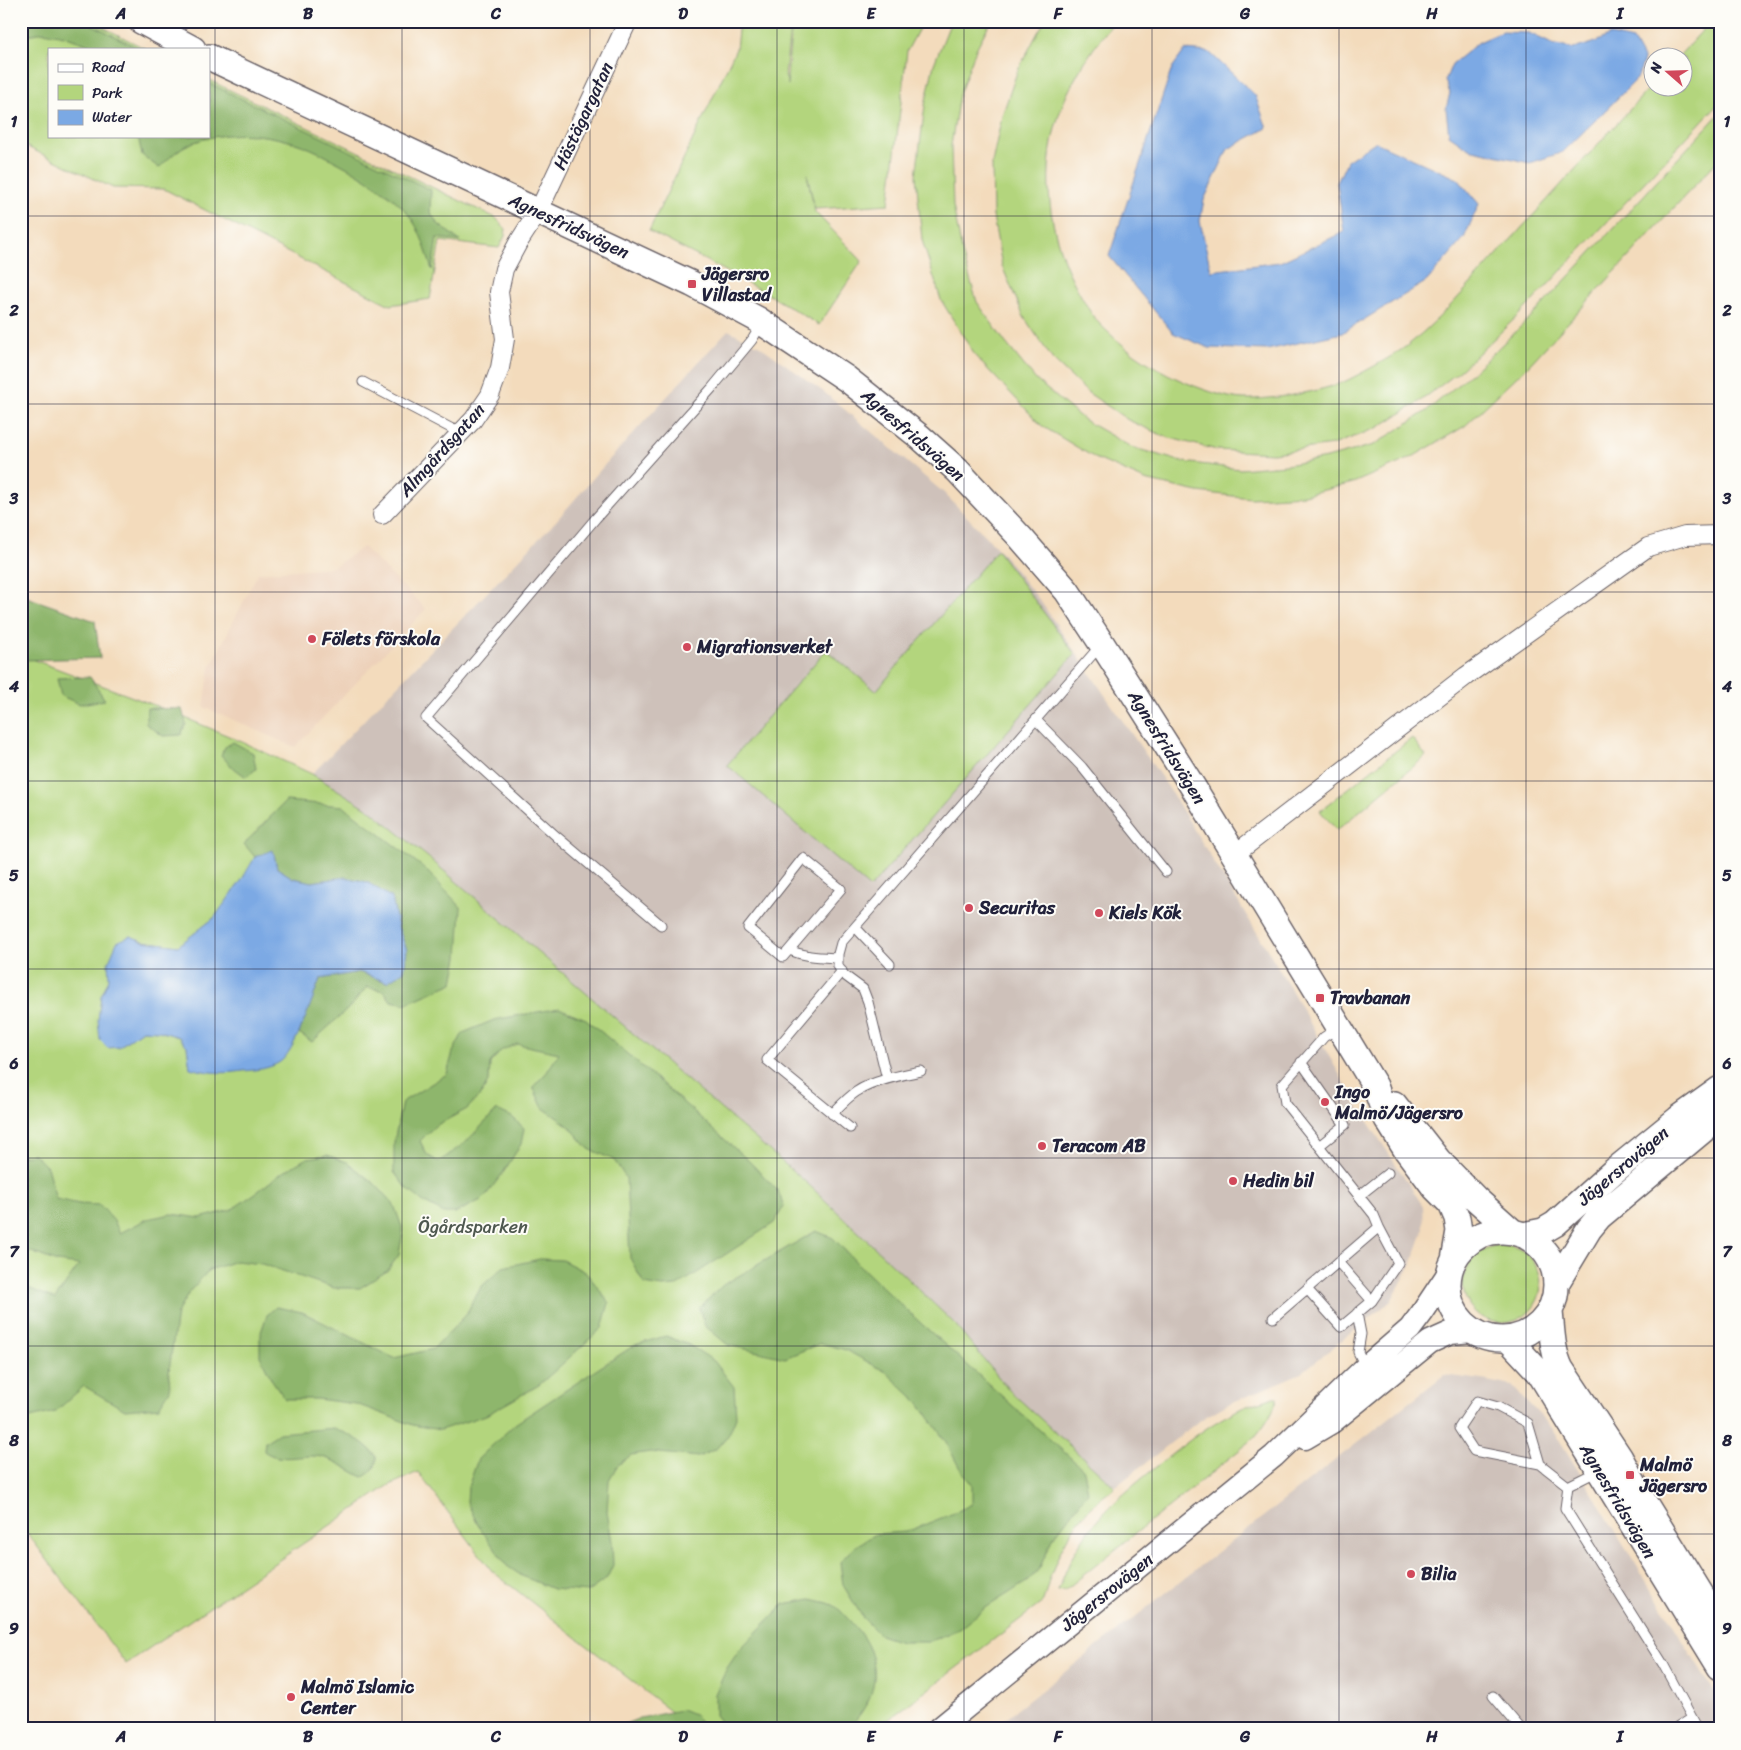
<svg xmlns="http://www.w3.org/2000/svg" width="1741" height="1750" font-family="Sriracha,sans-serif">
<style>
.built{fill:#edd1ba}
.industrial{fill:#cec1ba}
.green{fill:#b3d57d;stroke:#6a7c5c;fill-rule:evenodd}
.forest{fill:#8eb66c;stroke:#586c54}
.water{fill:#7ba9e4;stroke:#4e6690}
.lines{fill:none;stroke-linecap:round;stroke-linejoin:round}
.service-casing{stroke:#6b6368;stroke-width:11}
.minor-casing{stroke:#6b6368;stroke-width:20}
.tertiary-casing{stroke:#6b6368;stroke-width:25}
.secondary-casing{stroke:#6b6368;stroke-width:28}
.service{stroke:#fff;stroke-width:9}
.minor{stroke:#fff;stroke-width:18}
.tertiary{stroke:#fff;stroke-width:22}
.secondary{stroke:#fff;stroke-width:25}
.grid{fill:none;stroke:#22223b;stroke-width:1;stroke-opacity:0.55}
.poi-dot{fill:#d1495b;stroke:#fdfcf7;stroke-width:2}
.labels{text-anchor:middle;stroke-width:4;stroke-linejoin:round;paint-order:stroke}
.street-label{font-size:18px;fill:#22223b;stroke:#fdfcf7}
.poi-label{font-size:18px;font-weight:bold;fill:#22223b;stroke:#fdfcf7;text-anchor:start}
.park-label{font-size:18px;fill:#4e584f;stroke:#fdfcf7}
.neatline{fill:none;stroke:#22223b;stroke-width:2}
.grid-label{font-size:16px;text-anchor:middle;font-weight:bold;fill:#22223b}
</style>
<rect width="100%" height="100%" fill="#fdfcf7"/>
<filter id="ink" filterUnits="userSpaceOnUse"><feTurbulence type="fractalNoise" baseFrequency=".02" numOctaves="2"/><feDisplacementMap in="SourceGraphic" scale="10" xChannelSelector="R" yChannelSelector="G"/><feConvolveMatrix kernelMatrix="1 2 1 2 8 2 1 2 1" color-interpolation-filters="sRGB"/></filter>
<filter id="wash" filterUnits="userSpaceOnUse"><feTurbulence type="fractalNoise" baseFrequency=".0096" numOctaves="4" result="noise"/><feDisplacementMap in="SourceGraphic" scale="20" xChannelSelector="R" yChannelSelector="G"/><feGaussianBlur stdDeviation="1.12" result="paint"/><feColorMatrix in="noise" values="0 0 0 0 0 0 0 0 0 0 0 0 0 0 0 0 0 1.4 0 .05"/><feComposite in="paint" operator="in"/></filter>
<g filter="url(#wash)">
<rect width="100%" height="100%" fill="#f3dbbc"/>
<!-- built -->
<path class="built" d="M363,547L426,609L295,747L204,707L210,668L258,573L333,567Z"/>
<!-- industrial -->
<path class="industrial" d="M728,330L760,346L825,393L944,493L1002,553L1041,602L1168,787L1278,967L1357,1105L1423,1206L1424,1229L1411,1265L1391,1301L1301,1373L1226,1405L1200,1420L1115,1487L1009,1390L955,1324L808,1184L429,858L370,810L312,774L556,521L609,460Z
M1444,1375L1482,1380L1512,1386L1552,1428L1720,1701V1729H992Z"/>
<!-- green -->
<path class="green" d="M21,21H91L146,49H49V136H209V80L496,218L506,229L505,236L499,248L440,241L430,299L390,305L164,189L113,188L21,144Z
M739,21H791L785,75L788,85L787,77L792,21H923L907,51L889,204L815,209L807,174L815,212L862,261L819,325C764,290 707,261 649,231L736,49Z
M951,21H991L976,49L959,95L951,146L953,206L963,256L977,302L1005,342L1036,380L1084,420L1131,447L1183,462L1240,469L1286,465L1327,458L1374,445L1428,410L1475,370L1534,314L1720,113V158L1529,365L1465,426L1409,459L1353,483L1304,495L1251,498L1198,492L1145,480L1095,458L1042,426L976,357L941,300L922,240L916,176L925,105L934,64Z
M1045,21H1115C1095,44 1074,76 1063,104C1038,166 1047,237 1080,294C1085,302 1090,313 1096,320C1119,345 1149,366 1180,380C1196,387 1227,399 1244,399C1271,400 1321,392 1346,381C1364,372 1398,354 1413,341C1451,309 1483,269 1517,233C1562,183 1608,134 1653,84L1654,88H1684V58L1678,57L1711,21H1720V102L1528,306L1461,370L1419,402L1377,428L1333,445L1273,453L1217,450L1166,437L1128,420L1087,392L1053,360L1024,317L1002,266L993,216L992,163L1002,116L1017,72L1037,34Z
M997,550L1075,654L870,888L727,765L826,650L876,691Z
M21,655L154,705L231,737L312,774L370,810L429,858L808,1184L955,1324L1009,1390L1115,1487C1107,1494 1098,1500 1091,1507C1065,1533 1052,1567 1043,1602L876,1729H693L492,1571L418,1472L388,1486L126,1664L21,1525ZM345,877L190,1068L187,1046L179,1037L159,1031L142,1030L119,1047L101,996L130,936L143,941L178,946L214,918L241,881L312,882Z
M1412,738L1426,756L1337,830L1320,811Z
M1463 1284a39 39 0 1 1 78 0a39 39 0 1 1-78 0Z
M1274,1397H1278C1273,1414 1263,1428 1252,1440L1065,1590L1058,1591C1064,1575 1070,1560 1079,1545C1098,1514 1128,1490 1156,1467C1181,1447 1206,1426 1234,1412C1246,1405 1261,1402 1274,1397Z"/>
<!-- forest -->
<path class="forest" d="M21,21H85L140,49H95L92,46L64,36L44,32L21,36Z
M209,83L431,190L430,211L437,223L460,241L437,238L432,270C426,251 421,230 408,214C394,196 368,180 348,168C338,163 328,157 318,152C279,133 225,127 185,146C176,151 166,161 159,168L142,155L138,136H209Z
M21,595L95,621L100,658L21,660Z
M90,677L105,700L80,704L61,696L57,678Z
M147,708L182,709L186,724L181,735L163,736L146,724Z
M233,742L253,753L256,769L246,777L230,765L221,755L225,747Z
M286,801L343,806L424,868L461,907L458,957L453,983L405,1004L391,1001L384,991L367,987L349,1008L312,1042L299,1033L320,979L359,972L387,982L407,950L398,927L392,898L367,882L345,877L312,882L293,878L277,868L273,851L255,857L244,844Z
M559,1008L586,1019L659,1081L750,1162L778,1191L784,1206L774,1223L677,1286L662,1287L644,1284L630,1258L626,1178L614,1160L589,1149L569,1126L543,1108L533,1087L547,1072L559,1053L517,1044L502,1050L490,1063L489,1080L482,1093L467,1109L435,1126L420,1141L427,1155L439,1162L466,1142L497,1110L512,1117L524,1128L521,1144L503,1173L483,1199L455,1213H444L425,1203L406,1188L394,1172V1142L402,1102L447,1074L453,1052L463,1033L494,1020Z
M34,1154L47,1167L56,1199L79,1204L100,1205L114,1221L120,1233L147,1219L171,1214L200,1218L231,1210L257,1192L283,1172L307,1158L327,1155L347,1162L375,1184L394,1205L403,1230L399,1255L387,1271L360,1288H334L262,1264L236,1261L209,1270L190,1291L177,1313L169,1371L170,1390L159,1407L125,1410L84,1386L55,1412L22,1420L21,1285L55,1299L79,1265L57,1262L21,1248V1156Z
M816,1231L833,1238L858,1264L914,1317L1084,1470L1088,1492L1054,1537L1039,1569L1028,1581L984,1609L959,1629L928,1642H901L880,1635L863,1618L843,1585L840,1562L854,1547L876,1534L906,1532L954,1513L972,1504V1485L959,1467L946,1442L919,1403L886,1372L846,1350L821,1343L785,1358L728,1345L705,1326L699,1308L723,1285Z
M540,1259L562,1260L587,1273L609,1303L602,1328L539,1385L486,1415L440,1430L413,1425L356,1404L317,1399H285L272,1380L260,1356V1335L267,1315L276,1307L302,1312L394,1358L433,1349L465,1316L481,1287L503,1267Z
M666,1336L689,1345L714,1361L734,1387L736,1417L729,1434L716,1449L698,1457L650,1452L631,1455L617,1466L609,1480L607,1512L612,1542L613,1565L607,1578L588,1592L553,1589L522,1576L507,1566L478,1525L467,1502L468,1487L478,1459L515,1424L599,1368L635,1345Z
M334,1428C352,1436 364,1441 377,1457C376,1467 373,1472 363,1477C347,1470 332,1456 313,1456C297,1456 278,1462 264,1451L265,1442L279,1433Z
M811,1599C818,1601 827,1602 833,1605C839,1608 845,1616 850,1621C884,1657 882,1695 847,1729H726L715,1715V1694L727,1668L740,1649L784,1604Z
M681,1710L694,1715L708,1729H613L640,1718Z"/>
<!-- water -->
<path class="water" d="M1502,32L1529,33L1552,44L1573,49L1593,43L1611,35L1633,40L1644,60L1637,79L1563,152L1530,163L1469,149L1449,135L1446,109L1450,93L1445,81L1452,64L1479,42Z
M1185,50L1209,52L1255,95L1267,128L1228,149L1204,200L1200,221L1211,271L1280,262L1344,232L1337,183L1347,161L1375,142L1458,179L1479,204L1464,238L1427,281L1342,333L1267,350L1209,348L1173,333L1109,256L1172,68Z
M273,850L277,868L293,878L312,882L345,877L367,882L392,898L398,927L407,950L404,971L387,982L359,972L320,979C313,997 295,1052 280,1062C269,1069 256,1070 243,1071C226,1074 207,1073 190,1068L187,1046L179,1037L159,1031L142,1030L119,1047L108,1048L100,1040L98,1020L101,996L109,979L108,963L117,942L130,936L143,941L178,946L214,918L241,881L255,857Z"/>
</g>
<g filter="url(#ink)">
<g class="lines">
<defs>
<path id="service" d="M363,382L460,433
M1036,720L1082,767L1166,872
M803,858L841,889L783,957L748,928Z
M661,925L556,836L426,718L596,518L712,388L752,340L761,325
M855,927L890,964
M789,950C805,957 820,957 838,958
M842,971L767,1060L850,1128
M1301,1062L1345,1125L1319,1146
M887,1079L868,1002L863,989L844,975L838,966V954L841,943L1100,646
M832,1114C840,1106 847,1098 856,1092C872,1081 901,1075 921,1071
M1359,1196L1388,1173
M1307,1289L1341,1327L1372,1301L1338,1262
M1372,1301L1398,1263L1379,1227
M1357,1313L1361,1334L1358,1352L1365,1366
M1273,1318L1379,1227L1374,1215L1285,1103L1282,1085L1324,1037L1339,1027
M1540,1464L1474,1451L1459,1428L1477,1401L1498,1407L1528,1423L1540,1464L1568,1486L1598,1471
M1568,1486L1565,1508L1663,1664L1698,1729
M1493,1696L1521,1729
M1675,1729L1692,1718"/>
<path id="minor" d="M382,515L473,420L490,395L500,368L505,339L499,292L504,269L518,243L538,212L628,21
M1235,854L1466,676L1648,547L1685,536L1720,535"/>
<path id="tertiary" d="M1305,1438L1332,1422L1430,1342L1450,1333L1472,1331
M939,1729L1274,1456L1366,1367L1410,1329L1422,1313L1450,1271"/>
<path id="secondary" d="M141,21L193,49
M209,57L692,284L757,319L847,379L920,437L957,470L1020,537L1067,591L1102,644L1193,787L1375,1086L1387,1119L1405,1148L1435,1188L1451,1204L1457,1218L1459,1231L1454,1260
M1394,1104L1438,1160L1476,1199L1513,1232
M1448 1285a54 54 0 1 1 108 0a54 54 0 1 1-108 0Z
M1523,1235L1543,1231L1555,1224L1614,1171L1678,1119L1720,1089
M1557,1282L1589,1229L1599,1217L1720,1116
M1550,1312C1552,1331 1552,1351 1561,1369L1620,1458L1644,1502L1720,1625
M1509,1340L1539,1372L1720,1667"/>
</defs>
<!-- service casing -->
<use href="#service" class="service-casing"/>
<!-- minor casing -->
<use href="#minor" class="minor-casing"/>
<!-- tertiary casing -->
<use href="#tertiary" class="tertiary-casing"/>
<!-- secondary casing -->
<use href="#secondary" class="secondary-casing"/>
<!-- service -->
<use href="#service" class="service"/>
<!-- minor -->
<use href="#minor" class="minor"/>
<!-- tertiary -->
<use href="#tertiary" class="tertiary"/>
<!-- secondary -->
<use href="#secondary" class="secondary"/>
</g>
</g>
<!-- grid -->
<path class="grid" d="M215,21V1729M402,21V1729M590,21V1729M777,21V1729M964,21V1729M1152,21V1729M1339,21V1729M1526,21V1729M21,216H1720M21,404H1720M21,592H1720M21,781H1720M21,969H1720M21,1158H1720M21,1346H1720M21,1534H1720"/>
<!-- markers -->
<g class="poi-dot">
<rect x="687" y="279" width="10" height="10" rx="2.5"/>
<circle cx="312" cy="639" r="5"/>
<circle cx="687" cy="647" r="5"/>
<circle cx="969" cy="908" r="5"/>
<circle cx="1099" cy="913" r="5"/>
<rect x="1315" y="993" width="10" height="10" rx="2.5"/>
<circle cx="1325" cy="1102" r="5"/>
<circle cx="1042" cy="1146" r="5"/>
<circle cx="1233" cy="1181" r="5"/>
<rect x="1625" y="1470" width="10" height="10" rx="2.5"/>
<circle cx="1411" cy="1574" r="5"/>
<circle cx="291" cy="1697" r="5"/>
</g>
<g class="labels">
<!-- street labels -->
<g class="street-label">
<text transform="translate(583 116) rotate(-65)" y="6">Hästägargatan</text>
<text transform="translate(569 226) rotate(25)" y="6">Agnesfridsvägen</text>
<text transform="translate(913 435) rotate(41)" y="6">Agnesfridsvägen</text>
<text transform="translate(442 450) rotate(-48)" y="6">Almgårdsgatan</text>
<text transform="translate(1167 747) rotate(58)" y="6">Agnesfridsvägen</text>
<text transform="translate(1623 1166) rotate(-40)" y="6">Jägersrovägen</text>
<text transform="translate(1618 1501) rotate(59)" y="6">Agnesfridsvägen</text>
<text transform="translate(1107 1592) rotate(-39)" y="6">Jägersrovägen</text>
</g>
<!-- poi labels -->
<g class="poi-label">
<text x="702" y="280">Jägersro<tspan x="702" dy="21">Villastad</tspan></text>
<text x="322" y="645">Fölets förskola</text>
<text x="697" y="653">Migrationsverket</text>
<text x="979" y="914">Securitas</text>
<text x="1109" y="919">Kiels Kök</text>
<text x="1330" y="1004">Travbanan</text>
<text x="1335" y="1098">Ingo<tspan x="1335" dy="21">Malmö/Jägersro</tspan></text>
<text x="1052" y="1152">Teracom AB</text>
<text x="1243" y="1187">Hedin bil</text>
<text x="1640" y="1471">Malmö<tspan x="1640" dy="21">Jägersro</tspan></text>
<text x="1421" y="1580">Bilia</text>
<text x="301" y="1693">Malmö Islamic<tspan x="301" dy="21">Center</tspan></text>
</g>
<!-- park labels -->
<g class="park-label">
<text x="473" y="1233">Ögårdsparken</text>
</g>
</g>
<!-- margin -->
<rect width="1741" height="1750" fill="none" stroke="#fdfcf7" stroke-width="55"/>
<!-- legend -->
<rect x="48" y="48" width="162" height="90" fill="#fdfcf7" stroke="#a5a5ac"/>
<rect x="58" y="64" width="25" height="8" fill="#ffffff" stroke="#a5a5ac"/>
<text x="92" y="72" font-size="15" fill="#22223b">Road</text>
<rect x="58" y="85" width="25" height="15" fill="#b3d57d" stroke="#a5a5ac"/>
<text x="92" y="98" font-size="15" fill="#22223b">Park</text>
<rect x="58" y="110" width="25" height="15" fill="#7ba9e4" stroke="#a5a5ac"/>
<text x="92" y="122" font-size="15" fill="#22223b">Water</text>
<!-- north arrow -->
<g transform="translate(1668 72) rotate(290)"><circle r="24" fill="#fdfcf7" stroke="#a5a5ac"/>
<path d="M0-4L9 19L0 12L-9 19Z" fill="#d1495b"/>
<text y="-8" font-size="14" font-weight="bold" text-anchor="middle" fill="#22223b">N</text>
</g>
<rect x="28" y="28" width="1686" height="1694" class="neatline"/>
<g class="grid-label">
<text x="121" y="19">A</text>
<text x="308" y="19">B</text>
<text x="496" y="19">C</text>
<text x="683" y="19">D</text>
<text x="871" y="19">E</text>
<text x="1058" y="19">F</text>
<text x="1245" y="19">G</text>
<text x="1432" y="19">H</text>
<text x="1620" y="19">I</text>
<text x="14" y="127">1</text>
<text x="1727" y="127">1</text>
<text x="14" y="316">2</text>
<text x="1727" y="316">2</text>
<text x="14" y="504">3</text>
<text x="1727" y="504">3</text>
<text x="14" y="692">4</text>
<text x="1727" y="692">4</text>
<text x="14" y="881">5</text>
<text x="1727" y="881">5</text>
<text x="14" y="1069">6</text>
<text x="1727" y="1069">6</text>
<text x="14" y="1257">7</text>
<text x="1727" y="1257">7</text>
<text x="14" y="1446">8</text>
<text x="1727" y="1446">8</text>
<text x="14" y="1634">9</text>
<text x="1727" y="1634">9</text>
<text x="121" y="1742">A</text>
<text x="308" y="1742">B</text>
<text x="496" y="1742">C</text>
<text x="683" y="1742">D</text>
<text x="871" y="1742">E</text>
<text x="1058" y="1742">F</text>
<text x="1245" y="1742">G</text>
<text x="1432" y="1742">H</text>
<text x="1620" y="1742">I</text>
</g>
</svg>
